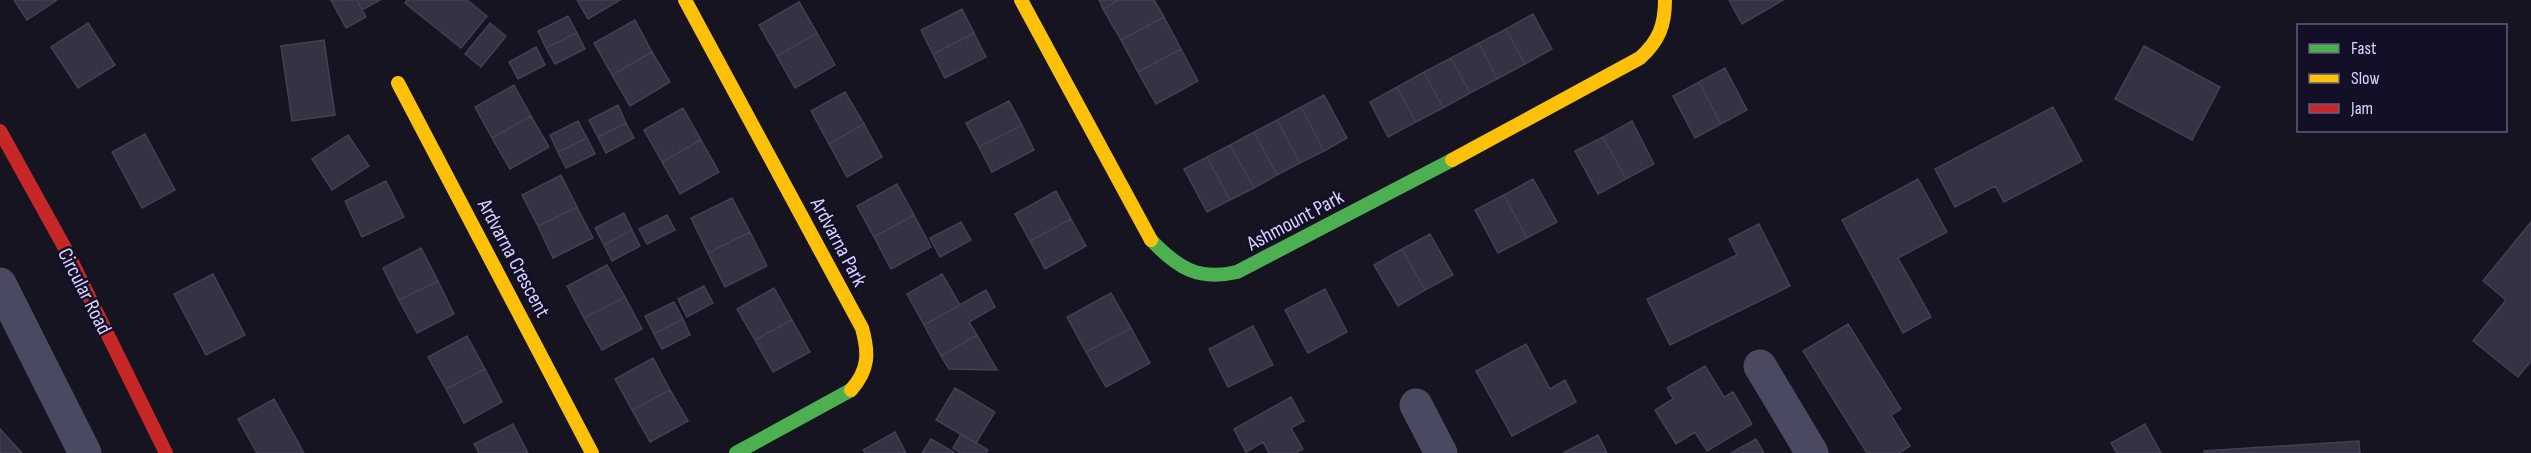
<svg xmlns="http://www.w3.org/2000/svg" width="2531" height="453" font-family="'Sofia Sans Condensed',sans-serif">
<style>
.building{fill:#343243;stroke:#433f54;stroke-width:1.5}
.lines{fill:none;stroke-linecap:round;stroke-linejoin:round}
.street{stroke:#4a4962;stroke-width:33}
.fast{stroke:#4caf50;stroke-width:14}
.slow{stroke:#ffc107;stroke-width:14}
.jam{stroke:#c62828;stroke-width:14}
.labels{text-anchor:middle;stroke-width:5;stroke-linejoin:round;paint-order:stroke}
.street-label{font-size:21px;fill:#d9d4ff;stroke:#130f26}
</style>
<rect width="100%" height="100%" fill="#161421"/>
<!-- building -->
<path class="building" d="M14,0H57L27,20Z
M331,0H357L366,17L346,28Z
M357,0H380L362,10Z
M407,0H467L487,16L461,48L405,3Z
M577,0H620L588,19Z
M1099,0H1119L1103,9Z
M1119,0H1154L1164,17L1121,40L1103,9Z
M1729,0H1783L1742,24Z
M799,2L817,33L777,56L759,25Z
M962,9L974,33L933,54L921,30Z
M1533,14L1552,49L1525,64L1506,29Z
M568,16L577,33L546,48L538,31Z
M1164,17L1181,49L1138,72L1121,40Z
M635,20L652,52L612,75L594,43Z
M88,23L115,65L78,88L51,47Z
M490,23L506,36L481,67L465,54Z
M1506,29L1525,64L1497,79L1479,43Z
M577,33L585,49L555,64L546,48Z
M817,33L835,65L795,88L777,56Z
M974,33L986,57L945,78L933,54Z
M324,40L335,115L292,121L281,46Z
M1479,43L1497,79L1470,93L1451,58Z
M2144,46L2220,87L2192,140L2115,99Z
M536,47L545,65L518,79L509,62Z
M1181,49L1198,81L1156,104L1138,72Z
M652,52L670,82L630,106L612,75Z
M1451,58L1470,93L1443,108L1424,72Z
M1725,68L1747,110L1721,124L1699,82Z
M1424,72L1443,108L1416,122L1397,87Z
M1699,82L1721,124L1695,138L1673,96Z
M514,85L531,116L492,138L475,107Z
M1397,87L1416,122L1388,137L1370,102Z
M845,92L864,124L829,144L811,111Z
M1324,95L1347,138L1324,151L1301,107Z
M1009,101L1022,125L979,147L966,123Z
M618,105L626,123L598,137L589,120Z
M1301,107L1324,151L1300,163L1277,120Z
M2053,107L2082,161L2004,202L1995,186L1955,207L1935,169Z
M683,108L701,140L662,162L644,130Z
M531,116L549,147L510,169L492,138Z
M1277,120L1300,163L1277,175L1254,132Z
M578,121L587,138L558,152L550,135Z
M1632,121L1654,164L1626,179L1603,137Z
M626,123L634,138L606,153L598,137Z
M864,124L882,157L847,177L829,144Z
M1022,125L1034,150L992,172L979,147Z
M1254,132L1277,175L1254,188L1230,145Z
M145,134L175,190L142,208L112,152Z
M348,135L369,166L332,190L312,159Z
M1603,137L1626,179L1598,194L1575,151Z
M587,138L595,154L566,168L558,152Z
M701,140L719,172L680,194L662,162Z
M1230,145L1254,188L1230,200L1207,157Z
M1207,157L1230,200L1207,212L1184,169Z
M561,175L577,207L538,226L522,195Z
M1533,179L1557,222L1527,238L1504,195Z
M1918,179L1947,232L1898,258L1931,317L1903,333L1842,220Z
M386,181L404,217L362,237L345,201Z
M897,184L914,215L874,237L857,206Z
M1056,191L1071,219L1030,241L1015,214Z
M1504,195L1527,238L1498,253L1475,210Z
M732,198L750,232L708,253L691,218Z
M577,207L593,238L553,258L538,226Z
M624,213L632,230L604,245L595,228Z
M667,215L675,230L647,244L639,229Z
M914,215L931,247L891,269L874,237Z
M1071,219L1086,246L1045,269L1030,241Z
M961,222L971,240L940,257L930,238Z
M2531,222V361L2518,377L2473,341L2506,300L2483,281Z
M1759,224L1790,286L1670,345L1647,299L1737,255L1729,239Z
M632,230L640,246L612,261L604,245Z
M750,232L767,266L725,287L708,253Z
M1430,234L1453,275L1425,290L1402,249Z
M421,248L438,281L399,300L383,268Z
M1402,249L1425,290L1398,306L1374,265Z
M607,265L625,297L584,318L567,286Z
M213,274L245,335L206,355L174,294Z
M942,274L960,305L924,325L907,294Z
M438,281L454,314L417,333L399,300Z
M704,286L713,303L687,317L678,299Z
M774,288L792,320L755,340L737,309Z
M1325,289L1347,332L1308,353L1285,310Z
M986,290L995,307L969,322L977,335L941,356L924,325Z
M1111,293L1131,328L1086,352L1067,317Z
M625,297L642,329L602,350L584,318Z
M674,302L683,319L654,334L645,316Z
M683,319L690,335L662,349L654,334Z
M792,320L810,352L773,372L755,340Z
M1848,324L1901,409L1891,415L1910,446L1899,453H1867L1803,351Z
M1253,326L1273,365L1228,387L1209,349Z
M1131,328L1150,363L1106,387L1086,352Z
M977,335L997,370L949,369L941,356Z
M467,336L485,369L446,389L428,357Z
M1526,344L1550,389L1565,380L1576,402L1512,436L1476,371Z
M653,358L670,390L632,410L615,379Z
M1705,366L1724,397L1733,392L1752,424L1707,451L1695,432L1676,444L1655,410L1673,399L1667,388Z
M485,369L502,402L464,423L446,389Z
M955,388L995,412L976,443L936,420Z
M670,390L688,421L650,442L632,410Z
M1291,397L1304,421L1291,428L1303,449L1295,453H1269L1263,442L1246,452L1234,429Z
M274,399L304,453H257L238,419Z
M513,424L528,453H479L474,444Z
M2145,424L2161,453H2117L2111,443Z
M0,429L22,453H0Z
M895,432L906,453H865L863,450Z
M961,434L988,450L986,453H961L953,448Z
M1598,435L1607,453H1563Z
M931,439L955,453H922Z
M1756,439L1764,453H1731Z
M2359,441L2360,453H2205L2204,451Z"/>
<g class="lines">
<!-- street -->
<path class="street" d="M0,284L85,453
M1760,366L1812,453
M1416,405L1441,453"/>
<!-- fast -->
<path class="fast" d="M1151,240C1178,268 1198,281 1237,272L1452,160
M736,453L851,390"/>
<!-- slow -->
<path class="slow" d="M685,0L862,328C869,353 869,370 851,390
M1021,0L1151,240
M398,83L592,453
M1452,160L1640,58C1659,41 1665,25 1665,0"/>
<!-- jam -->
<path class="jam" d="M0,131L66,250L166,453"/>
</g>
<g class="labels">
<!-- street labels -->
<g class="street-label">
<text transform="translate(1295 220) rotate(-28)" y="7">Ashmount Park</text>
<text transform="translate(839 242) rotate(62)" y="7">Ardvarna Park</text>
<text transform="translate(514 258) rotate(62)" y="7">Ardvarna Crescent</text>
<text transform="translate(85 291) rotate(63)" y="7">Circular Road</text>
</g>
</g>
<!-- legend -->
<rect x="2297" y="24" width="210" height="108" fill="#130f26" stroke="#625e7d" stroke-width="1.5"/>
<rect x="2309" y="44" width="30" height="9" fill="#4caf50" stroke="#625e7d" stroke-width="1.5"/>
<text x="2351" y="54" font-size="18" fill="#d9d4ff">Fast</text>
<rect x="2309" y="74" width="30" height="9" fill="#ffc107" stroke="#625e7d" stroke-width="1.5"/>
<text x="2351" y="84" font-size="18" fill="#d9d4ff">Slow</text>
<rect x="2309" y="104" width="30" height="9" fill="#c62828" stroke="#625e7d" stroke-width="1.5"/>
<text x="2351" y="114" font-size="18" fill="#d9d4ff">Jam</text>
</svg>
